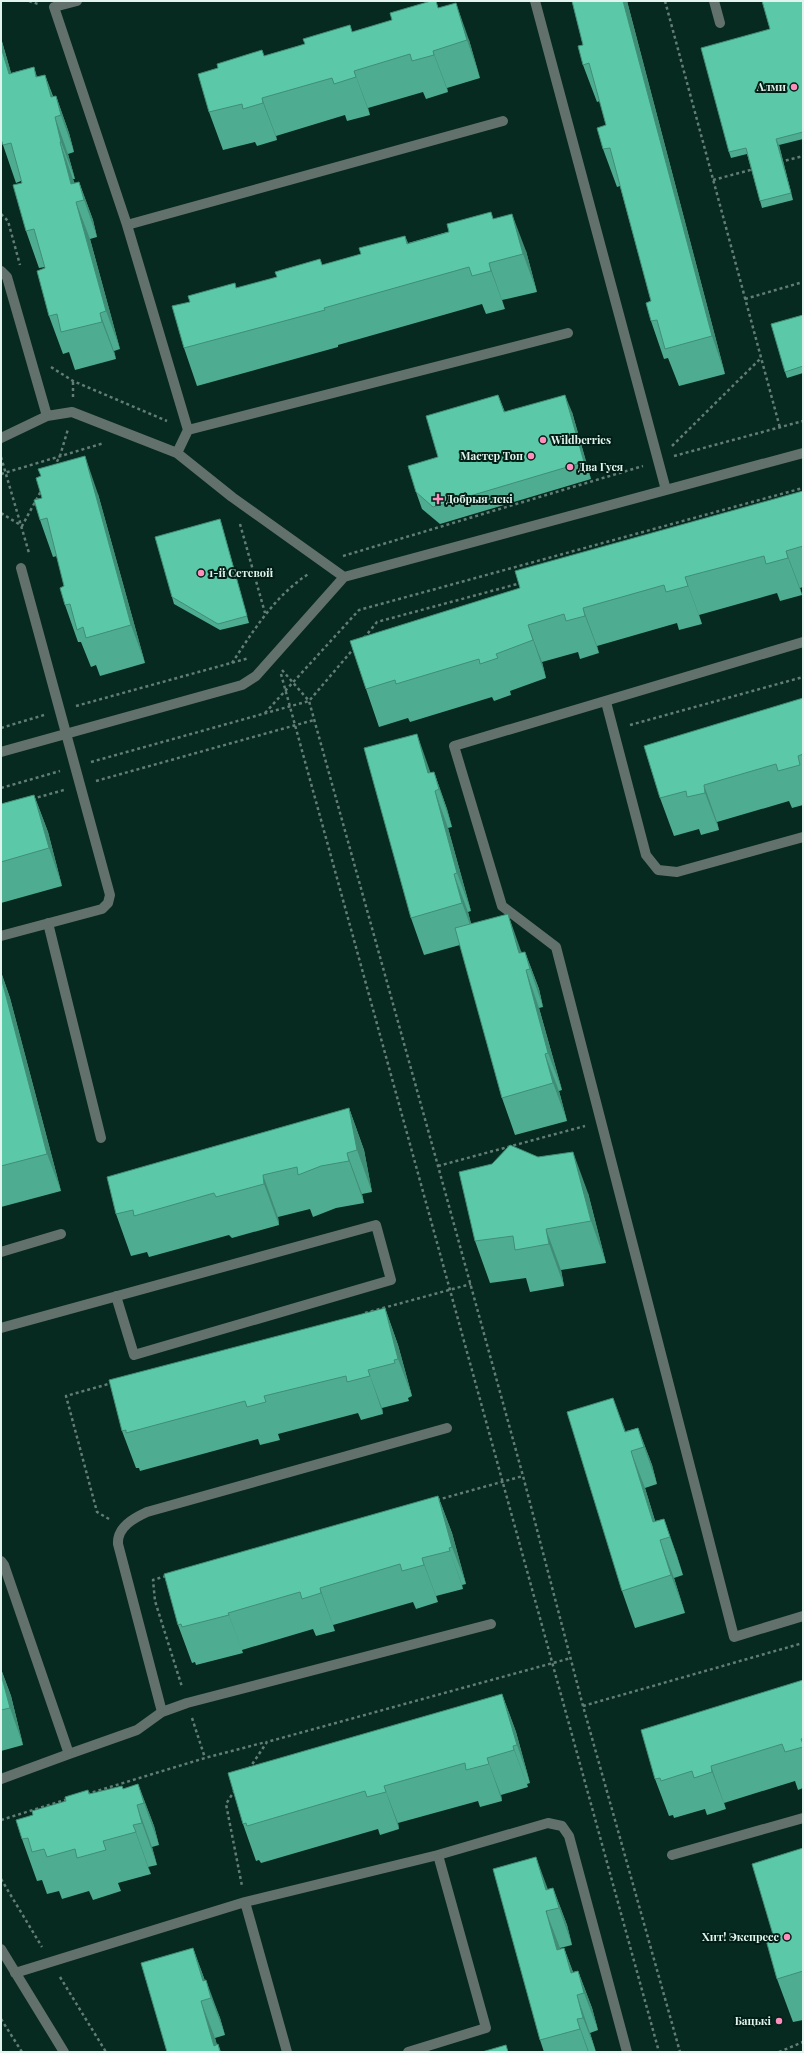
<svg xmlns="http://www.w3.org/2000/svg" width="804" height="2053" font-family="'Playfair Display',serif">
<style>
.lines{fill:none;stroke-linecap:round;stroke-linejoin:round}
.path{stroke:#617d74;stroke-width:2.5;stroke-dasharray:3 3;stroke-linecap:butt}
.service{stroke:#62716b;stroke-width:10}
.wall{fill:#4ead90}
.shaded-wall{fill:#408d76}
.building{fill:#5bc9a8;stroke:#408d76}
.poi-dot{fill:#fe8ebd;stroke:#001f16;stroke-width:1.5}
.labels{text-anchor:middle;stroke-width:4;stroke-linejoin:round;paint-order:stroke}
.poi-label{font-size:11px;font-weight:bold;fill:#e2f4ed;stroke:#001f16;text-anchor:end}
</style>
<rect width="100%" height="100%" fill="#062920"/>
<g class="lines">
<!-- path -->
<path class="path" d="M29,1L38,4
M665,1L780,428
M780,162L803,156
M713,180L754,169
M1,214L8,221L20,265
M745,299L803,282
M51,367L73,381L167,421
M73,397V381
M672,446L761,358
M674,456L803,421
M1,457L29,553
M54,467L60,456L68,429
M1,474L104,443
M1,513L22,526L41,491
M240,524L265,613
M343,556L643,466
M364,638L377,622L521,583
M232,663C254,630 275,595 310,573
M282,670L309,701L438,1166L523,1476L583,1706L680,2052
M281,674L659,2052
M76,706L249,658
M265,713L359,610L803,488
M630,725L803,677
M1,728L44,715
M91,762L309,701L355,647
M96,781L314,720
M1,788L60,771
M32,799L64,790
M438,1166L585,1126
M365,1313L471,1284
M437,1500L523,1476
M109,1519L97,1512L66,1396L112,1383
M166,1576L153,1580L155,1601L182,1687
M583,1706L803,1643
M192,1718L205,1758
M249,1769L267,1742L571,1658
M235,1790L226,1804L242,1886
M87,1794L205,1758L266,1742
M1,1820L68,1799
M1,1879L42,1947
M60,1977L106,2052
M1,2019L22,2052
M779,2052L803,2042"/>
<!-- service -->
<path class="service" d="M77,1L54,7L127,225L188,430L177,453L232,497L344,577
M535,1L666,490
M714,1L720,23
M127,225L503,121
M1,271L7,277L47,416
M188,430L568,333
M1,438L47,416L72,412L177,453
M803,642L454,746L502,906L556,947L734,1637L803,1616
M606,702L646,855L658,870L677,872L803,837
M1,752L242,685L256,676L344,577L803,453
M48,923L101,1138
M1,936L102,909L108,903L110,895L21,568
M1,1252L61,1234
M1,1328L376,1225L391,1280L134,1355L116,1296
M1,1561L4,1565L69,1754L1,1779
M162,1712L118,1544C117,1527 134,1518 147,1512L447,1428
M69,1754L137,1730L162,1712L187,1703L491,1624
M438,1855L548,1823L562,1826L569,1836L627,2052
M672,1855L803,1818
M245,1902L287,2052
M1,1949L64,2052
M15,1973L245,1902L438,1855L486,2028L408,2052"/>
</g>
<!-- wall -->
<path class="wall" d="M436,1L438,8L469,40L480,78L447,88L448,92L426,99L423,92L368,108L370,115L347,121L345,115L276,136L277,140L257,146L255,142L223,150L209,112L264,56L305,44L350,25L352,32L392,20Z
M572,1H627L725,374L679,386L668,358L664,359L651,321V301L620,186L617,187L603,149L606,125L600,101L597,102L583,65V45Z
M803,1V139L779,145L793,200L762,208L760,201L747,154L731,158L729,152L770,29Z
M1,38L11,73L34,67L37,77L45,75L53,96H56L69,133L74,152L68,154L75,179H73L75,184L79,182L93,220L97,237L90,239L120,349L114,351L116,359L75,370L69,352L63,354L49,316L45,267L39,268L26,231L21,181L16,183L3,145Z
M493,219L526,251L537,292L502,300L505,309L486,314L482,304L338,345V347L197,386L184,348L237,288L277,277L320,259L322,265L361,254L405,236L408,243Z
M803,315V373L787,378L785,372Z
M498,395L505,412H572L591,479L440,524L422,509L416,492L438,457Z
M803,491V587L800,588L802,595L780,601L777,593L699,615L702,624L679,630L677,623L597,646L599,653L580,659L578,652L542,662L546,678L510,691L511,695L494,701L492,697L410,722L408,718L379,727L366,689L520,588Z
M98,494L145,663L100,676L96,665L91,667L81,642H78L65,605L64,586L57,556L53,557L40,520Z
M220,519L249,623L220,630L174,604L172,597Z
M803,698V805L792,808L789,801L717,822L719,830L701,835L699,829L674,836L660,798Z
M434,772L447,809L452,827L448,828L471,911L468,912L471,924L522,952H525L539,989L543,1007L539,1008L562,1090L559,1091L567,1121L515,1135L502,1098L460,945L424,955L411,918Z
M34,795L48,832L62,886L1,903V804Z
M1,972L10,998L61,1191L1,1207Z
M349,1108L364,1150L372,1192L362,1194L364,1203L336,1208L313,1217L310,1209L278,1217L279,1225L232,1238L229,1235L149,1257L147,1252L131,1256L116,1214Z
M588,1193L606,1263L561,1270L564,1286L530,1292L526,1278L490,1283L475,1241Z
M385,1308L398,1345L412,1396L408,1398L409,1401L382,1408L383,1414L361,1420L358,1413L278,1434L280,1440L260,1445L258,1439L140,1471L139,1468H136L122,1431Z
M638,1428L652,1465L657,1484L645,1488L655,1521L664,1519L677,1556L683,1575L674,1578L685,1613L635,1628L622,1591L626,1431Z
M438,1496L452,1533L466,1584L462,1585L463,1589L436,1596L438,1602L416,1609L413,1602L333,1625L335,1631L316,1636L313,1629L242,1650L243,1653L196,1665L195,1662L192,1663L178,1625Z
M1,1669L11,1696L23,1745L1,1751Z
M803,1680V1788L798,1790L795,1781L724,1803L726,1809L707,1815L705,1809L674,1818L673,1815L669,1816L655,1779Z
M502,1694L516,1732L530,1783L527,1784L528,1787L501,1795L502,1801L480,1807L478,1801L398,1823L399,1829L380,1835L378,1829L261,1863L259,1860L256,1861L243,1824Z
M138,1784L154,1826L159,1845L152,1847L157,1865L148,1867L151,1874L118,1883L121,1891L93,1900L89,1891L62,1899L59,1891L47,1894L42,1880L37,1881L22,1839L33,1815L66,1801L89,1794L123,1789Z
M803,1848V2020L793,2022L777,1979L774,1938Z
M553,1888L567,1925L572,1945L560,1948V1949L564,1948L573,1972L578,1971L592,2008L598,2030L590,2033L596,2052H544L540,2040L548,1889Z
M193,1948L205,1981L220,2018L225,2035L215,2038L217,2045L218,2044L221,2052H167Z"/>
<!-- shaded-wall -->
<path class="shaded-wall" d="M623,1H627L725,374L712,336Z
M456,3L469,40L480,78L467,40Z
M1,38L22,111L9,74L1,47Z
M433,51L447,88L448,92L434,55Z
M354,71L368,108L370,115L356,77Z
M45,75L58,112L51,97Z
M56,96L69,133L74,152L61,115Z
M262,98L276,136L277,140L263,103Z
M55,117L68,154L75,179L61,142Z
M776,139L779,145L793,200L791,193Z
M60,142L73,179L79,201L71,184Z
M79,182L93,220L97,237L84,200Z
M76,202L90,239L120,349L106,311Z
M512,214L526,251L537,292L523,254Z
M489,263L502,300L505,309L491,271Z
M100,313L114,351L116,359L102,322Z
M565,395L572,412L591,479L584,462Z
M85,456L98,494L145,663L131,625Z
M220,519L222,525L249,623L247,616Z
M786,551L800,588L802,595L788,558Z
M685,577L699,615L702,624L688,586Z
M583,608L597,646L599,653L585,616Z
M528,625L542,662L546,678L533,640Z
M417,734L430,771L436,790L435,791L448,828L471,911L457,873L428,773Z
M434,772L447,809L452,827L439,789Z
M704,785L717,822L719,830L705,793Z
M34,795L48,832L62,886L49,848Z
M454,874L468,912L476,941L462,903Z
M508,914L521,951L527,970H526L539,1008L562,1090L548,1053L519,953Z
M525,952L539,989L543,1007L530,969Z
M1,972L10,998L61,1191L47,1154L1,977Z
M545,1054L559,1091L567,1121L553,1083Z
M349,1108L364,1150L372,1192L357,1150Z
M573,1152L588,1193L606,1263L591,1221Z
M347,1153L362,1194L364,1203L349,1161Z
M263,1175L278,1217L279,1225L264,1184Z
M546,1229L561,1270L564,1286L549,1244Z
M385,1308L398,1345L412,1396L398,1359Z
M368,1370L382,1408L383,1414L370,1376Z
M613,1398L627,1435L625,1432Z
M638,1428L652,1465L657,1484L644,1447Z
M631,1451L645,1488L661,1540H660L674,1578L685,1613L671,1575L653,1522Z
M438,1496L452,1533L466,1584L452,1547Z
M664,1519L677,1556L683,1575L670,1537Z
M449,1548L462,1585L463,1589L450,1551Z
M422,1558L436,1596L438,1602L424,1565Z
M320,1588L333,1625L335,1631L321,1593Z
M228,1613L243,1653L229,1615Z
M1,1669L11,1696L23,1745L10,1708L1,1674Z
M502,1694L516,1732L530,1783L517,1745Z
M513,1746L527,1784L528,1787L514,1750Z
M487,1758L501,1795L502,1801L489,1764Z
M711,1766L724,1803L726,1809L712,1772Z
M138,1784L154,1826L159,1845L144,1803Z
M384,1786L398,1823L399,1829L386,1792Z
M137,1805L152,1847L157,1865L142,1823Z
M133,1825L148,1867L151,1874L136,1832Z
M536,1857L550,1895L546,1890Z
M553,1888L567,1925L572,1945L559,1908Z
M546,1911L560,1948L571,1988L557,1950Z
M193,1948L207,1986L203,1981Z
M564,1948L578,1986L571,1973Z
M578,1971L592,2008L598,2030L584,1993Z
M206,1980L220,2018L225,2035L211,1998Z
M577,1995L590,2033L596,2052L583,2018Z
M201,2001L215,2038L219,2052L214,2046Z
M577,2019L589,2052H588L580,2029Z"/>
<!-- building -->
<path class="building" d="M431,1H436L438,8L456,3L467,40L433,51L434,55L412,61L410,54L354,71L356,77L334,84L332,78L262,98L263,103L243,109L242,104L209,112L198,74L218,68L217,64L262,50L264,56L305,44L303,39L350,25L352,32L392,20L390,13Z
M572,1H623L712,336L665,349L657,320L651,321L646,303L651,301L610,148L603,149L597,128L606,125L589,63L583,65L578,46L583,45Z
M762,1H803V132L776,139L791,193L760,201L746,148L729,152L701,48L770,29Z
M1,47L9,74L34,67L36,77L45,75L51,97L56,96L61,115L55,117L61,142H60L71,184L79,182L84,200L76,202L106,311L100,313L102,322L61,332L57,314L49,316L37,271L45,268L34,229L26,231L13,185L22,183L11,143L3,145L1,139Z
M491,212L493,219L512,214L523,254L489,263L491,271L472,276L469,267L324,308L325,310L184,348L172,306L190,302L188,296L235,283L236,288L277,277L275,272L320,259L322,265L361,254L359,248L405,236L407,244L449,232L447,224Z
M803,315V366L785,372L771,324Z
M498,395L504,412L565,395L584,462L433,507L416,492L408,466L438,457L426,416Z
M85,456L131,625L86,638L83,627L77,630L70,604L65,605L60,588L64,586L47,518L40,520L34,500L42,498L36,478L41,476L38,469Z
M803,491V546L786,551L788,558L766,564L764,556L685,577L688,586L666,592L664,585L583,608L585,616L566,621L564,614L528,625L533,640L496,654L498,658L480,664L479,659L396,684L395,680L366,689L350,641L520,588L515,571Z
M220,519L247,616L218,624L172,597L155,537Z
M803,698V754L798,756L800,765L778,771L776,764L704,785L705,793L687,797L686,791L660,798L644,746Z
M417,734L428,773L434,772L439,789L435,791L457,873L454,874L462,903L411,918L364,748Z
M34,795L49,848L1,862V804Z
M508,914L519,953L525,952L530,969L526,970L548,1053L545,1054L553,1083L502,1098L455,928Z
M1,977L47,1154L1,1166Z
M349,1108L357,1150L347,1153L349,1161L321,1166L298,1175L297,1167L263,1175L264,1184L216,1197L214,1193L134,1216L133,1210L116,1214L107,1177Z
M510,1145L538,1157L573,1152L591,1221L546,1229L549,1244L515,1250L513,1236L475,1241L459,1172L492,1164Z
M385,1308L398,1359L394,1360L395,1363L368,1370L370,1376L347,1382L346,1376L264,1396L266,1402L247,1407L245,1401L126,1433V1430L122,1431L109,1380Z
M613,1398L625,1432L638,1428L644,1447L631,1451L653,1522L664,1519L670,1537L660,1540L671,1575L622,1591L567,1412Z
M438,1496L452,1547L449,1548L450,1551L422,1558L424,1565L402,1571L400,1564L320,1588L321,1593L302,1599L300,1592L228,1613L229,1615L182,1627L181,1624L178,1625L164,1574Z
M1,1674L10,1708L1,1710Z
M803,1680V1738L801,1739L803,1744V1747L785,1752L782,1744L711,1766L712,1772L694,1778L692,1771L661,1781L660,1778L655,1779L641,1730Z
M502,1694L517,1745L513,1746L514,1750L487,1758L489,1764L466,1770L465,1763L384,1786L386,1792L367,1797L365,1791L247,1826L246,1823L243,1824L228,1773Z
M138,1784L144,1803L137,1805L142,1823L133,1825L136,1832L103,1841L106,1850L77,1858L75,1849L47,1857L44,1849L32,1852L28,1838L22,1839L16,1820L33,1815L32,1811L66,1801L65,1797L88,1790L89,1794L122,1786L123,1789Z
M803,1848V1971L777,1979L766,1940L774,1938L752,1864Z
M536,1857L546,1890L553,1888L559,1908L546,1911L557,1950L564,1948L571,1973L578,1971L584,1993L577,1995L583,2018L577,2019L580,2029L540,2040L493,1869Z
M193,1948L203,1981L206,1980L211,1998L201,2001L214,2046L218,2044L220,2052H167L141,1963Z
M506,2045L508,2052H482Z"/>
<!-- markers -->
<g class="poi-dot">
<circle cx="794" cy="87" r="4"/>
<circle cx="543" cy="440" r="4"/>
<circle cx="531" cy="456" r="4"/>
<circle cx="570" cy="467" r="4"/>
<path d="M436 493h4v4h4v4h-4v4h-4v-4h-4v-4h4z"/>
<circle cx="201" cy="573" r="4"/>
<circle cx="787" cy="1937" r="4"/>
<circle cx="779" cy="2021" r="4"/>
</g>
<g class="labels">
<!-- poi labels -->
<g class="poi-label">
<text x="786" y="91">Алми</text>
<text x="551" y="444" text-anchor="start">Wildberries</text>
<text x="523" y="460">Мастер Топ</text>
<text x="578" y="471" text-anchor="start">Два Гуся</text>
<text x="446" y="503" text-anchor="start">Добрыя лекі</text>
<text x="209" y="577" text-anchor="start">1-й Сетевой</text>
<text x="779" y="1941">Хит! Экспресс</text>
<text x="771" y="2025">Бацькі</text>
</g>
</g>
<!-- border -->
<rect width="804" height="2053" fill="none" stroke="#e2f4ed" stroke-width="4"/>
</svg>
